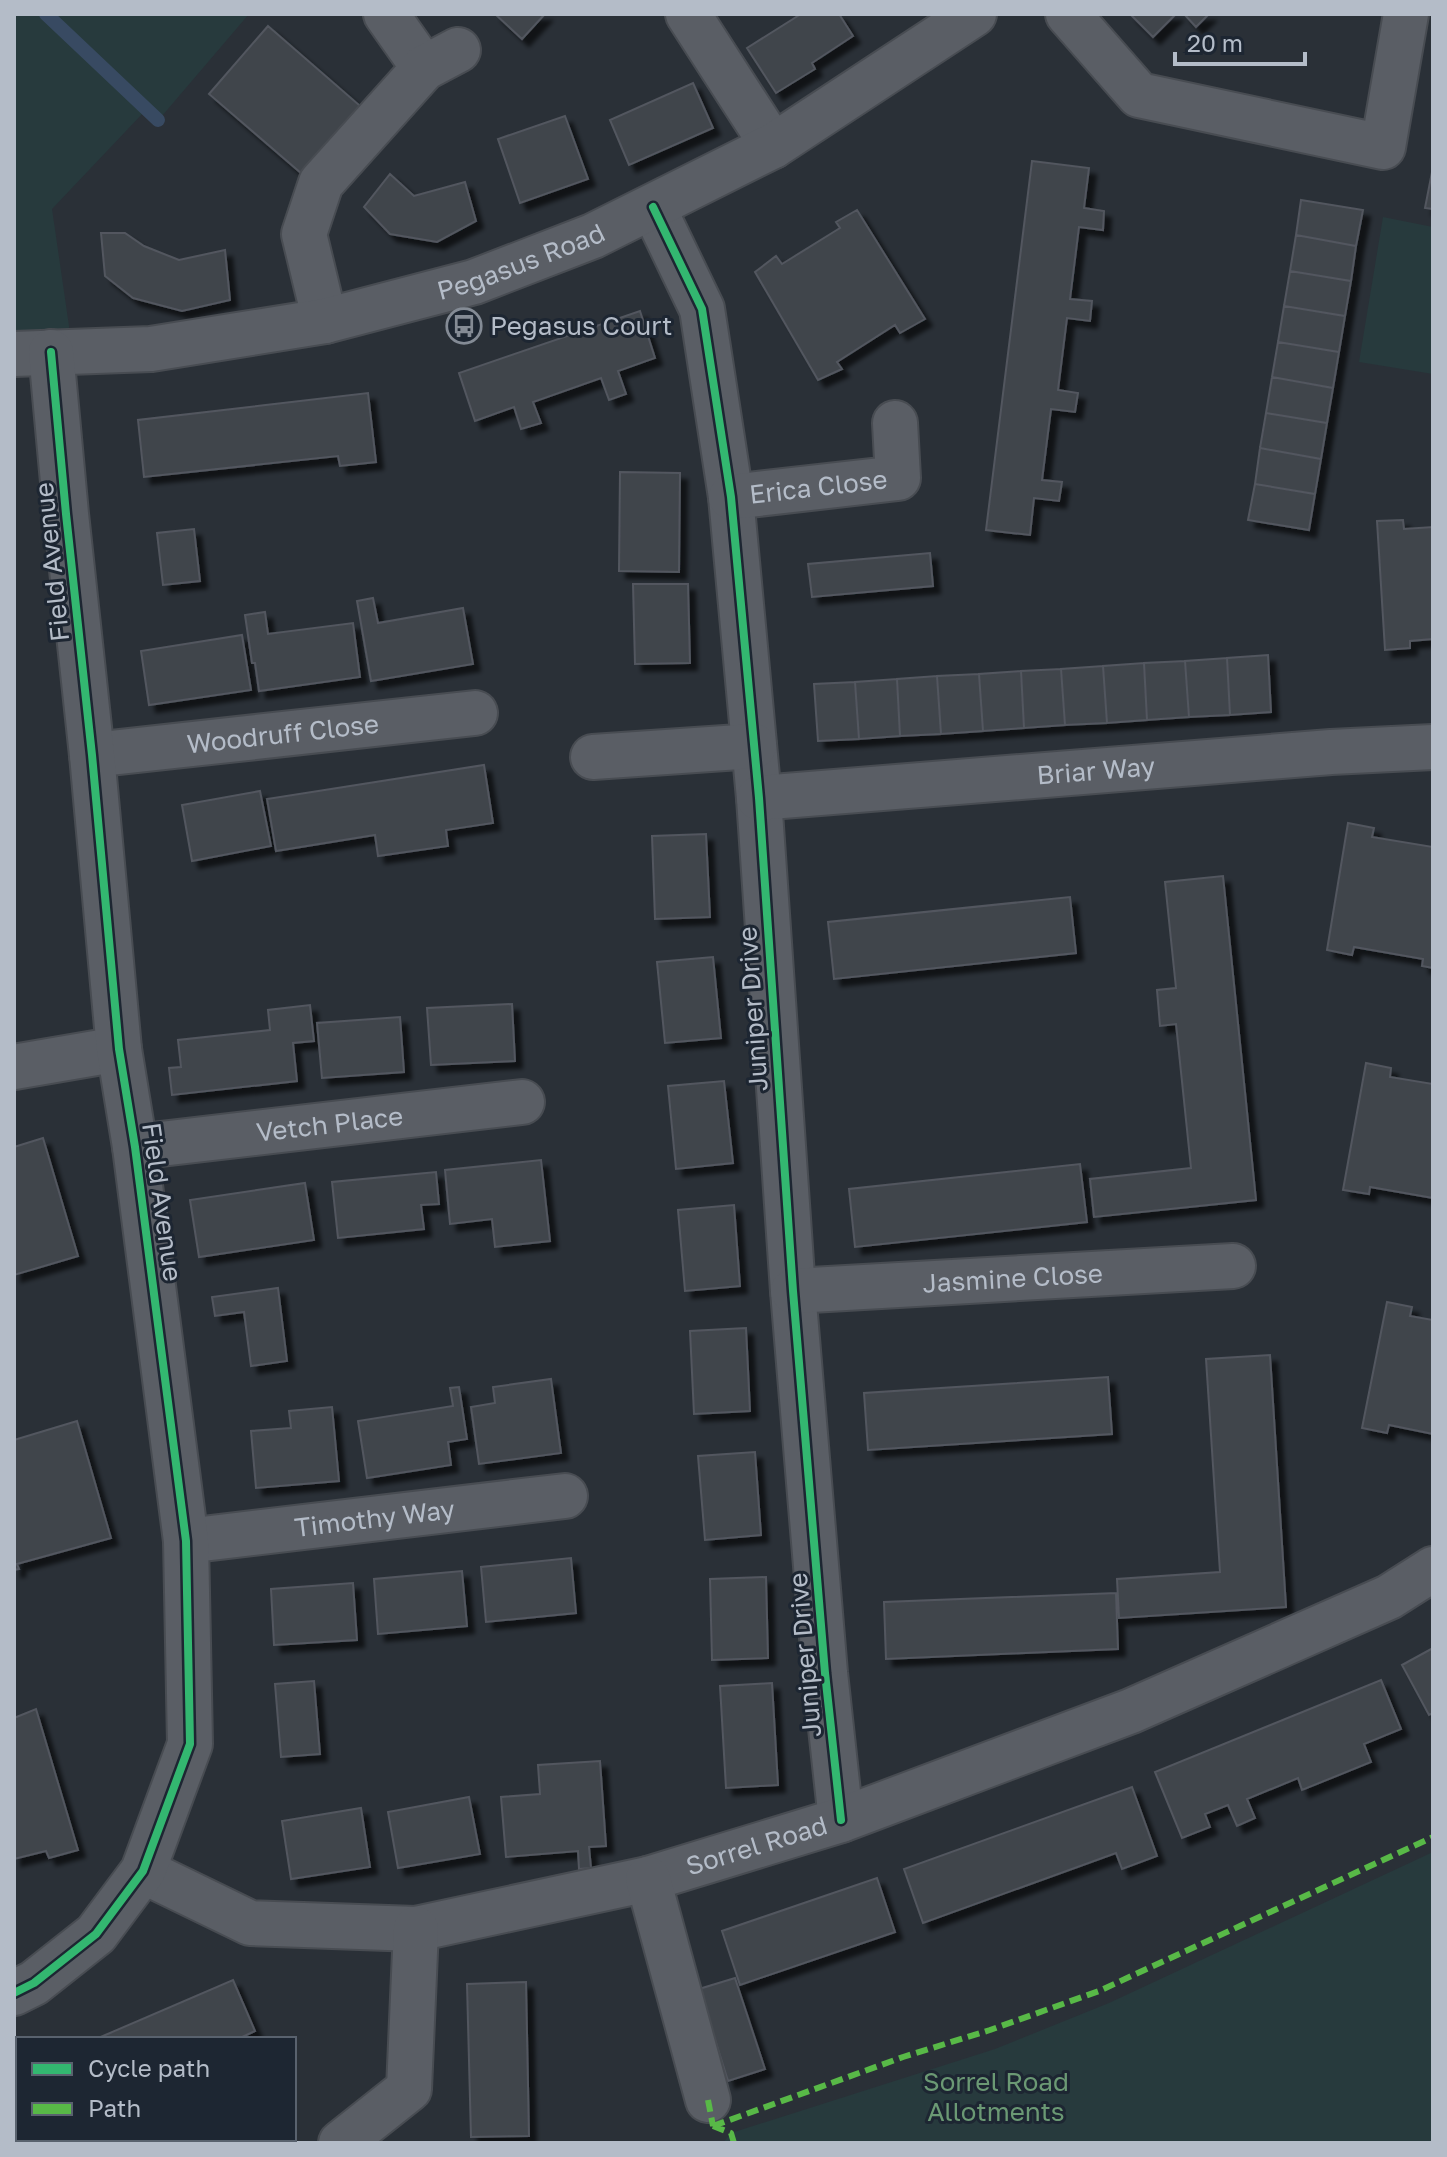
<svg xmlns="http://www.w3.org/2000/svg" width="1447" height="2157" font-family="'Golos Text',sans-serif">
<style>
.green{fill:#273a3d}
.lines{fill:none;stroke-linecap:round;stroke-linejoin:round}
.stream{stroke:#384a62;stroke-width:14}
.building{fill:#41454c;stroke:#52575f;stroke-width:2;filter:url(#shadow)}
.minor-casing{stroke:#484c52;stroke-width:48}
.minor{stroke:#5a5e65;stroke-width:44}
.quiet{stroke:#58b947;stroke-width:6;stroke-dasharray:12 6;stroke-linecap:butt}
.cycleway-casing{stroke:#1d2632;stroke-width:13}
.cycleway{stroke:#33b770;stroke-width:8}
.labels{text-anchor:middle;stroke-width:6;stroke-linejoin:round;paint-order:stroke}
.street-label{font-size:26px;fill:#b4bcc8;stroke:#1d2632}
.poi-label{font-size:26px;fill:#b4bcc8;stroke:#1d2632;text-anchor:start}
.park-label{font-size:26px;fill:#6b9974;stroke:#1d2632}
</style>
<defs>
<filter id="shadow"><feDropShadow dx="7" dy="7" stdDeviation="2" flood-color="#0009"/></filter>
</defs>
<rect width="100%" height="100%" fill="#2a3037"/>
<!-- green -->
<path class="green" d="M14,14H249L156,123L144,112L52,209L69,326L71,352L14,354Z
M1383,217L1433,227V374L1359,362Z
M1433,1852V2143H723L731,2133L995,2049L1109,2003Z"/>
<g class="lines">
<!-- stream -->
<path class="stream" d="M46,14L158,120"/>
</g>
<!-- building -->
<path class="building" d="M495,14H545L522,39Z
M801,14H839L853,36L812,63L815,69L776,93L747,48Z
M1130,14H1176L1153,37Z
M1184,14H1209L1196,27Z
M268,26L374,118L316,186L209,94Z
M693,83L713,128L629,165L610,120Z
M565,116L588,179L520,203L498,139Z
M1032,161L1089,168L1084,208L1104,211L1103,230L1079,227L1070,299L1092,301L1090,321L1067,318L1058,390L1078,393L1075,412L1051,409L1042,480L1062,482L1059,501L1034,498L1030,535L986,530Z
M1433,167V209L1425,208Z
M390,174L414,196L465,182L476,221L437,242L390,234L364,207Z
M1301,200L1363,210L1356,246L1296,235Z
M857,210L925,319L900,333L895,325L837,362L842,369L818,380L755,272L776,256L782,264L840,228L836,222Z
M101,233H125L144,246L179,260L225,250L230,300L182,311L133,298L105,276Z
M1296,235L1356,246L1351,281L1290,271Z
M1290,271L1351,281L1345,316L1284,306Z
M1284,306L1345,316L1339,352L1278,342Z
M640,311L655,358L618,371L626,394L609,400L601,378L533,402L541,423L521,429L514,407L475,421L459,373Z
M1278,342L1339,352L1333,388L1272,377Z
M1272,377L1333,388L1327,423L1266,413Z
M368,393L376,462L340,466L338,456L144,477L138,420Z
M1266,413L1327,423L1321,459L1260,448Z
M1260,448L1321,459L1315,494L1255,484Z
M620,472L680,473L679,572L619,571Z
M1255,484L1315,494L1309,530L1248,520Z
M1403,520L1404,529L1433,527V639L1410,641V648L1385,650L1377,521Z
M194,529L200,581L163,585L157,533Z
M930,553L933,586L812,597L808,564Z
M633,584H688L690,663L635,664Z
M373,598L378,623L463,608L473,664L371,681L357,601Z
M265,612L268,634L353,623L360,677L259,691L255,663H252L245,615Z
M242,635L251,690L149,705L141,651Z
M1268,655L1271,712L1230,715L1227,658Z
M1227,658L1230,715L1189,717L1185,661Z
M1185,661L1189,717L1147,720L1144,663Z
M1144,663L1147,720L1107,723L1103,666Z
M1103,666L1107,723L1065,725L1061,669Z
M1061,669L1065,725L1024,728L1021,671Z
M1021,671L1024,728L983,731L979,674Z
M979,674L983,731L941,734L937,676Z
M937,676L941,734L900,736L897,679Z
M897,679L900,736L859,739L855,682Z
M855,682L859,739L818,741L814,684Z
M484,765L493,823L446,830L448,846L378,856L375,835L276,851L267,799Z
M260,791L271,846L192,861L182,805Z
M1348,823L1374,828L1372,837L1433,847V968L1422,966L1423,959L1354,947L1352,955L1327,950Z
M706,834L710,917L655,919L652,836Z
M1223,876L1256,1200L1094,1217L1090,1179L1191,1168L1176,1024L1160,1026L1157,990L1176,988L1165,882Z
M1070,897L1076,953L834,979L828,922Z
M713,957L721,1038L665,1043L657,962Z
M512,1004L515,1061L431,1065L427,1008Z
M310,1005L314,1041L293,1043L297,1081L172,1095L169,1068L181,1067L178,1040L270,1030L268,1010Z
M400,1017L404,1072L322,1078L317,1023Z
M1366,1063L1391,1068L1390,1077L1433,1084V1198L1370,1187L1369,1194L1343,1190Z
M724,1081L733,1163L676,1169L668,1086Z
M43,1138L78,1256L14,1275V1147Z
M541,1160L550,1241L495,1247L492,1219L450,1224L445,1170Z
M1080,1164L1087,1222L855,1247L849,1189Z
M436,1172L439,1204L421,1205L424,1229L338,1238L332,1182Z
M305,1183L314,1240L199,1257L190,1200Z
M734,1205L740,1286L685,1291L678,1210Z
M278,1288L287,1361L251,1366L244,1312L215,1316L212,1297Z
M1387,1302L1412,1307L1410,1316L1433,1320V1434L1389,1425L1387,1433L1362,1428Z
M746,1328L750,1411L694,1414L690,1331Z
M1270,1355L1286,1607L1119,1618L1117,1579L1220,1572L1206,1359Z
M1108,1377L1112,1434L868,1450L864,1393Z
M551,1379L561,1453L479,1464L471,1407L495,1403L493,1387Z
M459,1387L467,1439L448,1442L451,1465L367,1478L358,1421L453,1406L450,1388Z
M332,1407L339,1481L256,1488L251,1431L291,1428L289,1411Z
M77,1421L111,1538L17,1564L19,1569L14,1570V1440Z
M755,1452L761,1535L705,1540L698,1456Z
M571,1558L576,1613L486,1622L481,1567Z
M462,1571L467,1626L378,1634L374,1579Z
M766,1577L768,1658L712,1660L710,1579Z
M353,1583L357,1640L274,1645L271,1589Z
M1116,1593L1118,1649L886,1659L884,1602Z
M1433,1648V1713L1429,1715L1402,1665Z
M1381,1680L1401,1729L1364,1744L1371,1762L1302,1790L1298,1778L1247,1799L1255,1818L1237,1826L1228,1805L1205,1814L1210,1827L1182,1838L1155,1772Z
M314,1681L320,1754L281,1757L275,1684Z
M772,1683L778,1785L726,1788L720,1686Z
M36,1709L78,1850L49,1858L46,1851L14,1859V1718Z
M600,1761L606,1846L589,1847L591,1868L579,1869L578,1851L506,1857L501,1797L540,1794L538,1765Z
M1132,1787L1157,1856L1122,1869L1116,1853L923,1923L904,1869Z
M469,1797L480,1854L398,1868L388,1812Z
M361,1808L370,1867L291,1879L282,1821Z
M877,1878L895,1932L740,1985L722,1931Z
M735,1978L765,2069L728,2081L699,1989Z
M233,1980L255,2031L238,2039H96Z
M526,1982L529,2136L471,2137L467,1984Z"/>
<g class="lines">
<defs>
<g id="minor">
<path d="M386,14L424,68"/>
<path d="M688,14L773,146"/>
<path d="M1068,14L1139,95L1383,147L1406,14"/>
<path d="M653,207L702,309L731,497L759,798L793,1291L825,1673L841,1820"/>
<path d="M325,321L304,234L321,183L424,68L458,50"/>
<path id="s1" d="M14,354L151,349L325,321L474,282L593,236L773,146L974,14"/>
<path id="s2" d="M731,497L898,478L895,423"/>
<path id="s3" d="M92,755L475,713"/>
<path d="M593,757L754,746"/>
<path id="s4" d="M759,798L1331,752L1433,747"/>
<path d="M14,1067L119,1049"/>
<path id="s5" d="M135,1147L522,1102"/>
<path id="s6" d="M793,1291L1233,1266"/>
<path id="s7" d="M186,1541L565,1496"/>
<path id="s8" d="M143,1871L250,1923L416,1929L648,1879L841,1820L1131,1711L1389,1597L1433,1569"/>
<path d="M648,1879L708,2100"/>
<path d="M14,1993L34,1983L96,1934L143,1871L190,1744L186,1541L135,1147L119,1049L92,755L66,514L51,352"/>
<path d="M341,2143L409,2089L416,1929"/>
</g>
</defs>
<!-- minor casing -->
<use href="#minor" class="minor-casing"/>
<!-- minor -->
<use href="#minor" class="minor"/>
<!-- quiet -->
<path class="quiet" d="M708,2100L713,2126
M713,2126L903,2057L990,2030L1099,1991L1433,1837
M713,2126L731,2133L734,2143"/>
<defs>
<path id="cycleway" d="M653,207L702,309L731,497L759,798L793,1291L825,1673L841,1820
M14,1993L34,1983L96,1934L143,1871L190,1744L186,1541L135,1147L119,1049L92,755L66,514L51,352"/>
</defs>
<!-- cycleway casing -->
<use href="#cycleway" class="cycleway-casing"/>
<!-- cycleway -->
<use href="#cycleway" class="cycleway"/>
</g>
<!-- icons -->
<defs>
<symbol id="bus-ring" viewBox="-11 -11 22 22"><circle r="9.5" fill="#1d2632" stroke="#848b95" stroke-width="1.5"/><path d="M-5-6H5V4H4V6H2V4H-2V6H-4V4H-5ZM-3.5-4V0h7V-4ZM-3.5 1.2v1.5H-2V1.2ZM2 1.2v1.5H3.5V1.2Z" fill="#848b95"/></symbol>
</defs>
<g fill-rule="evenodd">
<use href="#bus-ring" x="444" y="306" width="40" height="40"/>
</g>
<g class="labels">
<!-- street labels -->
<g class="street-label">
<text dy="9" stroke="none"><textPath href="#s1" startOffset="518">Pegasus Road</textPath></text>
<text dy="9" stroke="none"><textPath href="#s2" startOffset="88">Erica Close</textPath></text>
<text transform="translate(52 562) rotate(-96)" y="9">Field Avenue</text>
<text dy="9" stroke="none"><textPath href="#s3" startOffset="192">Woodruff Close</textPath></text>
<text dy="9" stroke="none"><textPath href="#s4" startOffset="338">Briar Way</textPath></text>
<text transform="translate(753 1009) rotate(-94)" y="9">Juniper Drive</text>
<text dy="9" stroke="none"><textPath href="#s5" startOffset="196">Vetch Place</textPath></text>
<text transform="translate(162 1202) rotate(82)" y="9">Field Avenue</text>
<text dy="9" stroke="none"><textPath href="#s6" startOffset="220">Jasmine Close</textPath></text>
<text dy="9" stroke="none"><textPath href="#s7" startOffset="190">Timothy Way</textPath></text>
<text transform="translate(805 1655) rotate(-95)" y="9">Juniper Drive</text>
<text dy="9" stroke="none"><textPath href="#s8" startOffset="636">Sorrel Road</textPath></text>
</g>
<!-- poi labels -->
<g class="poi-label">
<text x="490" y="335">Pegasus Court</text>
</g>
<!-- park labels -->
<g class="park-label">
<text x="996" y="2091">Sorrel Road<tspan x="996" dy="30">Allotments</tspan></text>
</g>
</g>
<!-- border -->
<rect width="1447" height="2157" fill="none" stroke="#b4bcc8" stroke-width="32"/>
<!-- legend -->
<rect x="16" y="2037" width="280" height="104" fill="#1d2632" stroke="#59626e" stroke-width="2"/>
<rect x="32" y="2063" width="40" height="12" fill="#33b770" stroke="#59626e" stroke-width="2"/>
<text x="88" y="2077" font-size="24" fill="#b4bcc8">Cycle path</text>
<rect x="32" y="2103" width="40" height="12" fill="#58b947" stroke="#59626e" stroke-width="2"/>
<text x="88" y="2117" font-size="24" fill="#b4bcc8">Path</text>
<!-- scale -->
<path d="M1175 52v12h130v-12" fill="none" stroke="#b4bcc8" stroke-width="4"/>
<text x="1187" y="52" font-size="24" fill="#b4bcc8" stroke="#1d2632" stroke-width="6" paint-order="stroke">20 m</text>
</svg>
